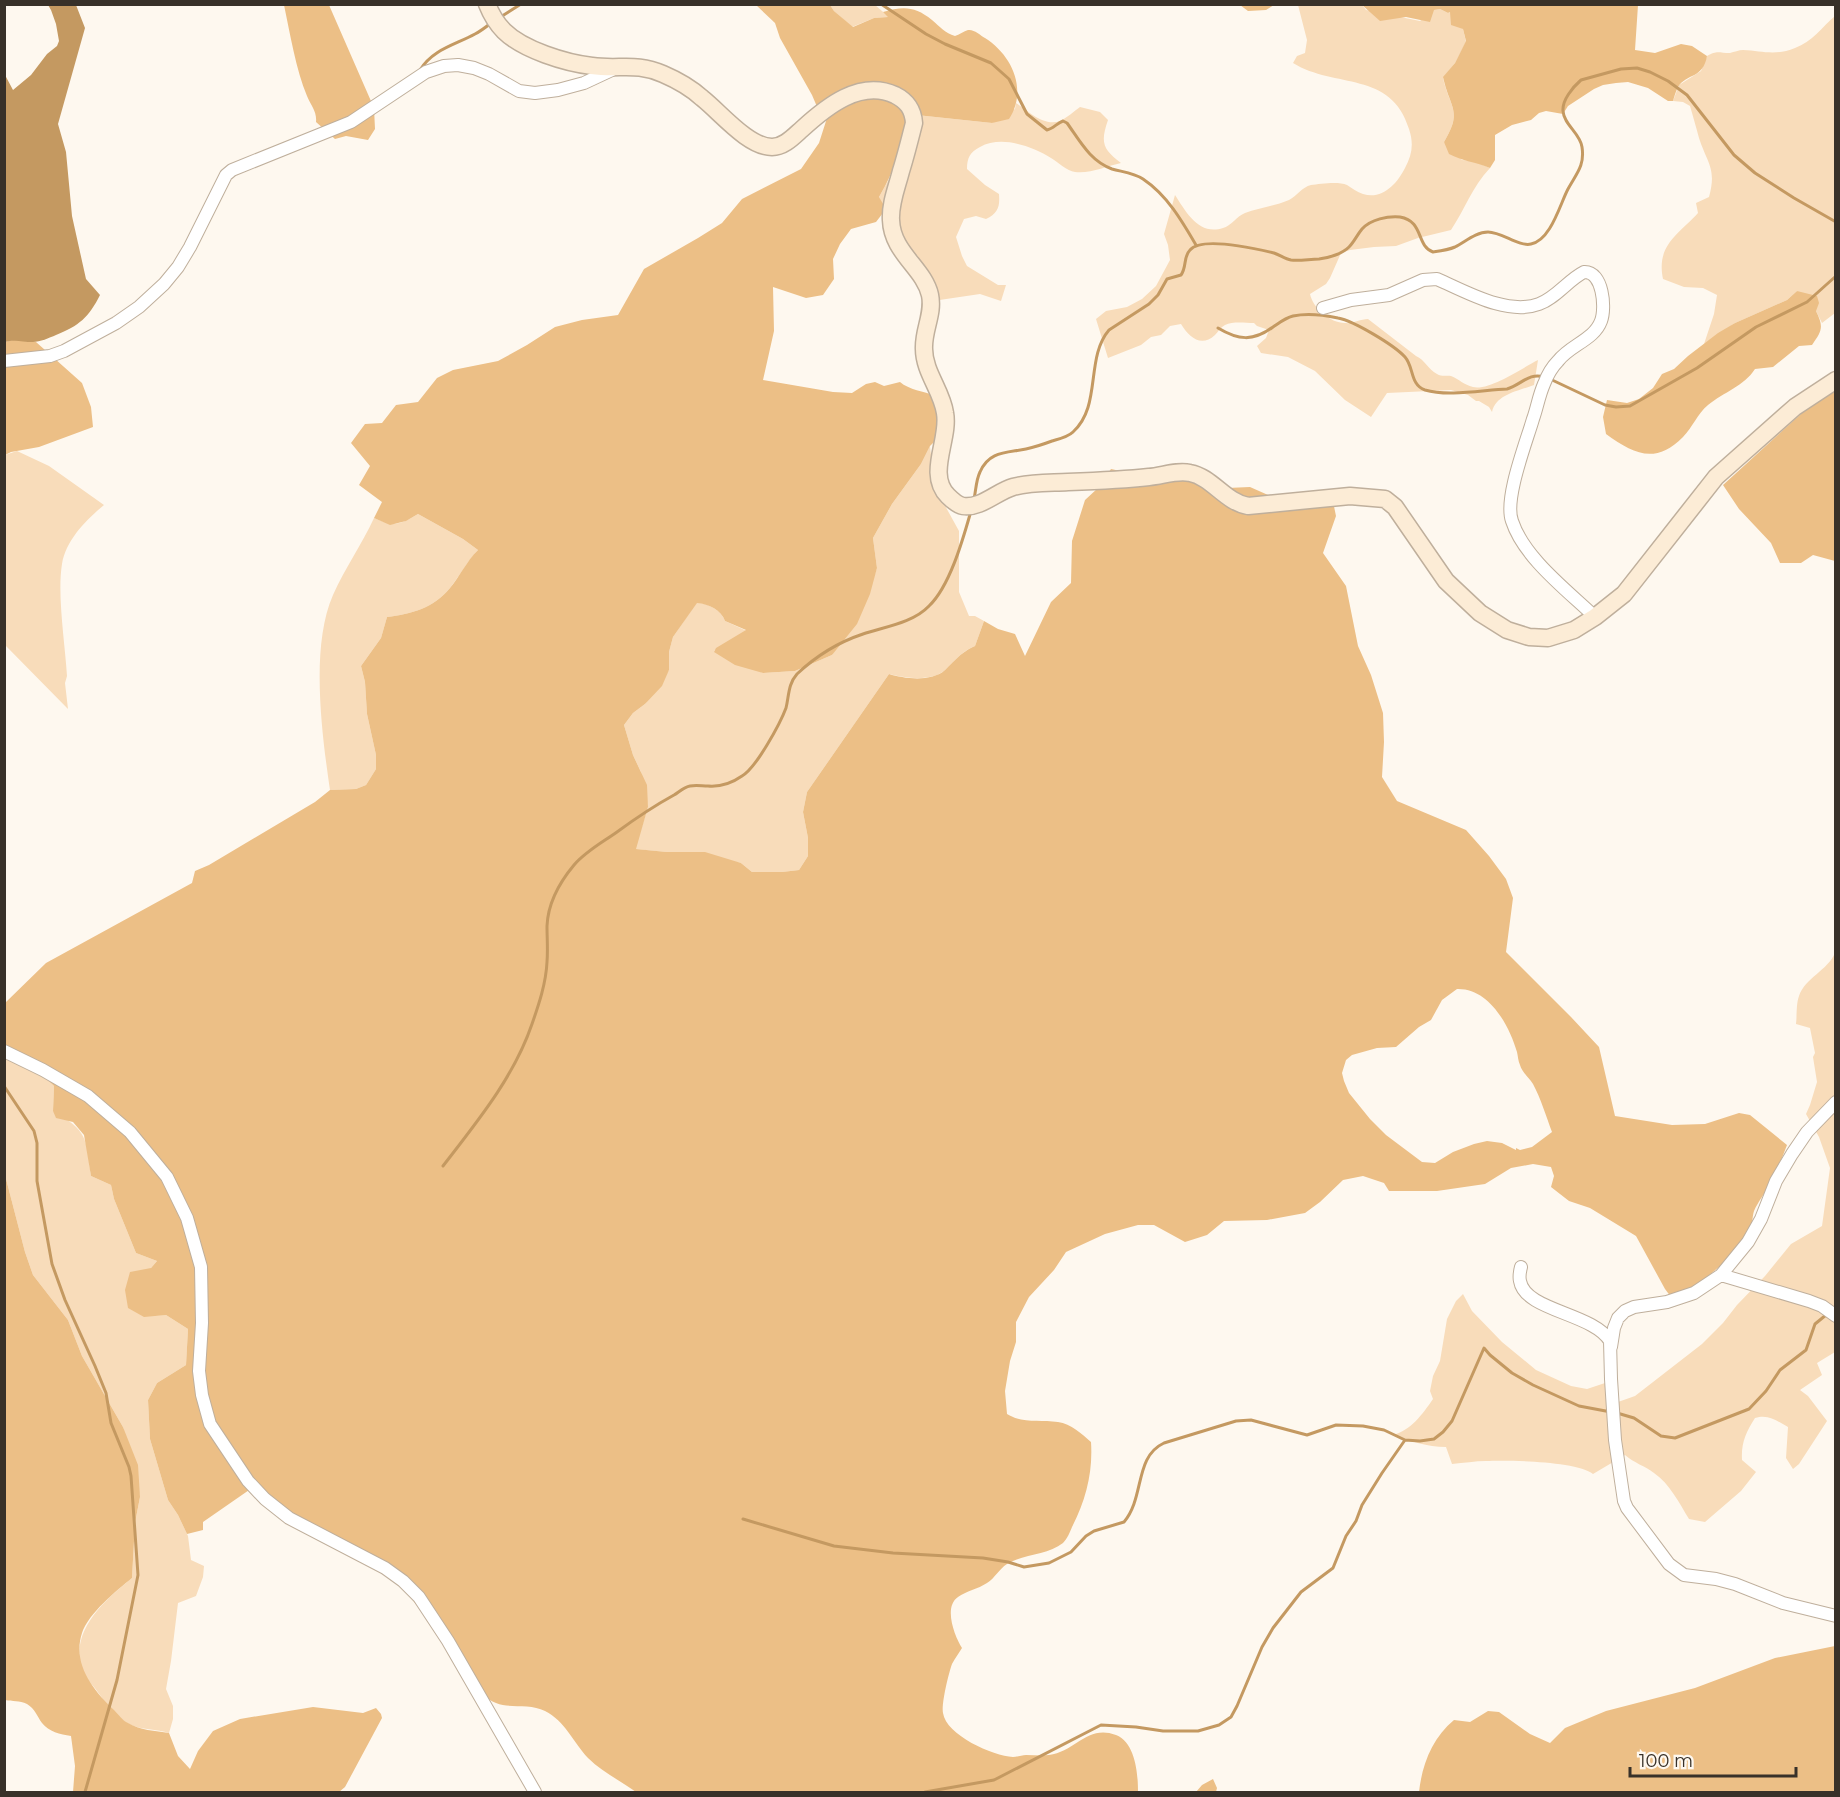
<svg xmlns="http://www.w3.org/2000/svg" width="1840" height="1797" font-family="Montserrat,sans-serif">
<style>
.green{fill:#f8dcba}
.forest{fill:#ecbf86;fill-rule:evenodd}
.water{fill:#c49961}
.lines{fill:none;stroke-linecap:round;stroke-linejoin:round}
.stream{stroke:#c49961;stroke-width:3}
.street-casing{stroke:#bfaf9c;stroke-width:14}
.secondary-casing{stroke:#bfaf9c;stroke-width:19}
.street{stroke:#fff;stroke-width:12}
.secondary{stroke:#fcecd6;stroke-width:16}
</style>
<rect width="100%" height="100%" fill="#fef8ef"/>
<!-- green -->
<path class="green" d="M830,5H875L889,17L874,18L852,27L834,11Z
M1298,5H1362L1366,10L1420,21L1433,10L1440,9L1448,13L1450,12L1463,29L1466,42L1455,63L1443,78C1450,109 1463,110 1444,142L1462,160L1474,161L1490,168C1472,187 1465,209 1451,230L1418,238L1396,246L1374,247L1350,250L1341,253L1330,278L1326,284L1310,294C1313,308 1330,323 1345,323C1353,324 1360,319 1368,319L1416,356C1425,360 1428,369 1437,374C1442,377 1447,375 1451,376C1459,379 1464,385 1473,387C1489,391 1522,368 1538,360L1534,385C1519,391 1496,394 1492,412L1489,407L1479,401H1476L1468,395L1451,390L1387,393L1371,417L1345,400L1315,371L1288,357L1261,353L1257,346L1266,338L1269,330L1257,326L1254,323C1245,323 1233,321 1225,325C1221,327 1218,332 1215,335C1201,348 1189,337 1181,324L1170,326L1161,335L1151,337L1141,345L1108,358L1096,319L1106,311L1127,307L1142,299L1156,286L1170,260L1168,245L1164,234L1175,195C1186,212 1199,236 1223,228C1231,226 1237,216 1245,213C1259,208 1275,206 1289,200C1297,196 1302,187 1311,185C1320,184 1338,181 1347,185C1352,188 1357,192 1363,194C1382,200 1397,184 1405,168C1412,155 1414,144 1409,129C1391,70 1335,89 1293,63L1297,56L1305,53L1307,40Z
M1835,16V313L1822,323L1816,311L1797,291L1787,300L1735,323L1704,344L1714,314L1717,295L1703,288L1684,287L1663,279C1656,245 1678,235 1698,213L1696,203L1709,197C1717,168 1707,163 1699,138C1696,127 1693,116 1690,106L1683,102L1673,101L1679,85L1701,71L1707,56C1717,50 1719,53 1730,53C1734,52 1739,50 1743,50C1763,51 1775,56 1795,48C1812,42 1822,27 1835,16Z
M1016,103C1028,111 1044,127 1060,121C1067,118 1074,111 1080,107L1100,112L1108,120C1100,143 1103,149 1121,163C1107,166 1090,174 1075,172C1067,171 1058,162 1051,158C1032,146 1001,135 980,147C970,152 967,158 967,169L985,185L999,194C1000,207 998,213 986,219L976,216L964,219L956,237L962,256L967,266L998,285H1006L1001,301L980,294L926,302V298L891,240L879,197L892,174L907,114L992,123L1015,109Z
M930,446L934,481L943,502L959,531V592L969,616H975L984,621L975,646C959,653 958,659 945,670C932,682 905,678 889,674L807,792L803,812L808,838V856L799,870L782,872H752L741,863L667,852L635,849L648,807L641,772L633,755L624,725L633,713L645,704L669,670V652L673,637L697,602C709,604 721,610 725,621L747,631L714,651L763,673L795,671L832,655L873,580L877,568L873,538L892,504L921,464Z
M17,451L49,466L104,505C86,520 66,540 62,564C57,595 65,643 67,676L65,683L68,709L5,645V455Z
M418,514L463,539L478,550C467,562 460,575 450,588C434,608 411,614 387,617L381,638L361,666L365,682L367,714L376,755V769L366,785L356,789L330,790C322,735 310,647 333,595C345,568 362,544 374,518C395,527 399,525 418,514Z
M1835,953L1836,1307L1831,1313L1835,1320V1352L1817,1363L1822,1375L1800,1390L1808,1396L1827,1421L1799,1464L1793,1469L1786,1458L1788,1427C1777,1421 1769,1414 1755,1418C1746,1432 1741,1443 1742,1460L1756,1472L1741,1491L1705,1522L1689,1519C1679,1503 1670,1484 1654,1473C1645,1466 1634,1463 1625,1455L1593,1474C1578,1461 1507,1460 1486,1461C1475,1461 1464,1463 1452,1464L1446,1447C1427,1447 1410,1441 1393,1435C1411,1430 1422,1415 1433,1399L1430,1391L1433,1376L1440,1361L1447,1319L1456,1301L1463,1294L1472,1311L1502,1342L1536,1370L1571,1386L1587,1389L1614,1380L1618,1402L1635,1396L1702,1344L1723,1323L1737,1305L1765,1276L1791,1244L1822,1226L1830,1168L1819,1137L1806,1114L1810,1105L1817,1082L1813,1057L1815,1053L1810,1028L1796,1024C1797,1016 1796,1004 1799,996C1805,978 1828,970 1835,953Z
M5,1047L31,1064L54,1086L53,1111C88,1131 86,1138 91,1176L111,1185L114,1199L136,1253L157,1261L151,1268L144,1316L166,1315L188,1329L186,1365L157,1383L148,1400L150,1439L168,1500L178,1515L188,1536L191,1560L204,1566L203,1577L196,1596L178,1603L171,1661L166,1689L173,1706V1719L169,1733C157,1729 141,1730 129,1724C119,1719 104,1701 97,1691C93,1685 86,1679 84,1673C66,1633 105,1600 132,1578L135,1523L140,1497L123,1427L82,1356L68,1320L33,1275L25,1252L5,1175Z"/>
<!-- forest -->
<path class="forest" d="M284,5H329L374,108L375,129L368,140L346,136L335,139L316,122C317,111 311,106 307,96C296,70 290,33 284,5Z
M756,5H830L834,11L853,27L874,18L888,17L883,12C903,6 915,6 932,20C940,27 945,33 955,36C959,35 964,31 968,30C974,29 980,35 985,38C1012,55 1028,90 1009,119L992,123L907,114C903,145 895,170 879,197L886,209L876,222L851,229L840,244L833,259L834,279L823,295L806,298L773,287L774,331L763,380L833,392L852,393L866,384L875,382L884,386L900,382C909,390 924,391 935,396L942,418L938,438L930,446L921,464L892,504L873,538L877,568L870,594L857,624L832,655L795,671L763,673L735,665L714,652L716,648L746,630L725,621C721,610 709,604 697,603L673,637L669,652V670L662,686L645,704L633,713L624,725L633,755L647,785L648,807L636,849L667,852H705L741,863L752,872H782L799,870L808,856V838L803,812L807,792L889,674C905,679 932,682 945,670C957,659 960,653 975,646L984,621L998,629L1015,634L1025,656L1051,602L1071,583L1072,541L1085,500L1098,488L1111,469L1125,472L1171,467L1227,488L1250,487L1275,498L1331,492L1336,516L1323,553L1346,586L1358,646L1371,675L1383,713L1384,742L1382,777L1397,801L1466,830L1489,856L1506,879L1513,898L1506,952L1571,1017L1599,1047L1615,1116L1672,1125L1705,1124L1739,1113L1750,1115L1787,1145C1782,1158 1777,1171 1770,1183C1765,1193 1758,1202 1754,1211C1752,1217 1753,1224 1750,1229C1733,1259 1702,1285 1671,1297L1665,1289L1636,1236L1590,1208L1569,1201L1551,1187L1554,1176L1551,1167L1533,1164L1511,1168L1485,1184L1437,1191H1389L1384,1183L1363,1176L1343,1180L1320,1202L1305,1213L1267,1220L1224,1221L1207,1235L1185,1242L1154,1225H1138L1105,1234L1066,1252L1054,1270L1029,1297L1016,1322V1342L1010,1361L1005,1391L1007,1414C1023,1424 1040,1419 1058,1422C1071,1424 1082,1434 1091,1442C1093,1472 1086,1500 1072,1527C1070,1532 1067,1539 1063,1543C1048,1555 1024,1554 1007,1564C999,1569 995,1578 987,1583C978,1589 966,1591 958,1597C943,1607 955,1637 962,1648C959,1653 955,1658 952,1664C949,1672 941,1704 943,1713C946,1735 993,1756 1013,1757C1017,1757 1022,1755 1026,1755C1034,1755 1042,1756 1049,1755C1076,1751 1088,1724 1116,1735C1136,1743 1138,1775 1138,1792H636C621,1781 602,1772 588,1758C573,1742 565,1721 545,1711C530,1703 511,1709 496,1703C487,1700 477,1690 470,1683C464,1677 459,1668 454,1661C435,1633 420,1603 394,1581L252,1488L203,1522V1530L187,1534L178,1515L168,1500L150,1439L148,1400L157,1383L186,1365L188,1329L166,1315L144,1317L128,1308L125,1290L130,1272L151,1268L157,1261L136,1253L114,1199L111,1185L91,1176L84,1135L73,1122L56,1118L53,1111L54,1086L31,1064L5,1047V1003L46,963L192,883L195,871L209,865L315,802L330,790L356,789L366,785L376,769V755L367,714L365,682L361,666L381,638L387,617C411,614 434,608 450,588C460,576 466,562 478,550L463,539L418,514L406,521L390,525L374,518L382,502L359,485L370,466L351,443L365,424L382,423L396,405L418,402L437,378L453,370L498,361L527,345L555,327L582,320L618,315L644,269L698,238L722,223L742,199L801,169L819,143L827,118L818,109L812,95L780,38L775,23ZM1457,989C1489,988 1509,1025 1517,1052C1518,1056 1518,1061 1520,1065C1522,1072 1529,1078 1533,1084C1541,1099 1546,1116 1552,1132L1532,1147L1520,1150L1516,1148V1150L1502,1143L1487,1141L1474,1144L1453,1152L1435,1163L1422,1162L1386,1135L1370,1119L1349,1093L1344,1081L1342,1073L1346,1060L1352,1055L1377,1048L1396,1047L1419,1027L1431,1020L1442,1000Z
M1240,5L1274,4V5L1266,10L1248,11Z
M1362,5H1638L1635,50L1655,53L1681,44L1692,46L1707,56C1703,79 1687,73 1678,87C1676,91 1674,97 1673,101H1668L1648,88L1628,82L1616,83L1603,85L1594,89L1568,106L1563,114L1546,111L1539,113L1531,120L1512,125L1495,135V160L1490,168C1476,162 1462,161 1449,154L1444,142C1463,110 1450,109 1443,77L1455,63L1466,41L1463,29L1451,25L1450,12L1448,13L1440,9L1434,10L1430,22L1406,17L1380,21Z
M1797,291L1817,296L1819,303L1816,311C1824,327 1822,331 1812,345L1799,346L1773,367L1755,369C1744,386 1724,392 1708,405C1697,414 1693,427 1683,437C1655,465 1634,454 1606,434L1603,417L1607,400L1627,403L1639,399L1653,388L1662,374L1674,369L1688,356L1718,333L1735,323L1787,300Z
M13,340L36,342L82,383L91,407L93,427L39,447L11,452L5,455V342Z
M1835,387V561L1813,555L1801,563H1780L1771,543L1739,509L1723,485L1814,402Z
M5,1175L25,1252L33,1275L68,1320L82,1356L123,1427L138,1465L140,1497L135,1523L132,1578C117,1590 88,1614 82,1633C72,1664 93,1690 114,1710C118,1714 123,1721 128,1723C139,1730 156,1731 169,1733L178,1756L190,1769L198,1751L213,1731L240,1719L313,1707L363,1713L376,1708L381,1714L382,1718L345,1787L339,1792H73L75,1766L71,1736C60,1734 49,1732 42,1723C37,1716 35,1709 27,1704C19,1700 13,1702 5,1700Z
M1835,1646V1792H1419C1422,1765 1432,1738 1454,1720L1470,1722L1488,1711L1499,1712L1530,1734L1550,1743L1565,1728L1606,1711L1695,1688L1775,1658Z
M1213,1779L1217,1788L1216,1792H1196L1202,1785Z"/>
<!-- water -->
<path class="water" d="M48,5H76L85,28L58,124L66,152L72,216L86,279L100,295C89,317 79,326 56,335C49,338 40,342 33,342C22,342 15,339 5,342V75L13,90L31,75L47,54L57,46L59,41L56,24L51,10Z"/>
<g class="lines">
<!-- stream -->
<path class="stream" d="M881,4L926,34L945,44L991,63L1009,79L1027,114L1047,130C1053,129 1057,123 1063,121L1067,123C1080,141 1090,161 1112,169C1123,172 1134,173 1143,179C1167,195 1182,221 1196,245
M499,18L521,4
M420,70C433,49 455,45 475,34C481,31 486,27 491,23
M1218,328C1238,340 1253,342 1273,327C1279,323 1285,318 1293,316C1307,313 1324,315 1338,318C1354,321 1394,345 1405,357C1414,367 1410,385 1425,390C1448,397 1483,390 1507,389C1521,385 1529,372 1544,377
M1550,379L1605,405L1616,407L1630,406L1697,368L1756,327L1807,302L1836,276
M974,499C976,490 976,480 980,472C989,451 1006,453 1026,449C1035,447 1044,444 1052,441C1059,439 1068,437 1073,432C1102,406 1085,358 1109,330L1149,304L1158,295L1167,279L1181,275C1187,267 1183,257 1190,250C1202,236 1257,249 1274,253C1280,255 1285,259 1291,260C1300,261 1310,259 1319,259C1328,258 1342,254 1349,247C1354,242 1357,235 1362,229C1371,219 1388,216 1400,217C1424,221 1416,246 1433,252C1440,251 1448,250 1455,247C1465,242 1476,232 1488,232C1502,232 1519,247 1531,244C1551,240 1560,204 1568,189C1576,174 1585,166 1582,147C1580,133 1564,125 1563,111C1562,100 1573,87 1581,80L1621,69L1637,68L1650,72L1668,81L1687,95L1734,155L1755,173L1794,198L1836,222
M4,1086L34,1131L37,1143V1181L52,1264L65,1300L95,1366L106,1393L111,1423L129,1467L131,1476L138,1575L117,1680L85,1792
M443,1166C477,1122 514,1077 532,1024C539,1004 546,983 547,962C548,950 547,938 547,926C548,902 559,883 574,865C586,851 603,842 617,832C636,818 654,806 674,795C679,792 684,787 690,786C696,785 702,786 708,786C720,787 732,783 742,776C756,768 780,724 786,708C789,696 788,684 797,674C815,657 839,642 863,634C884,627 913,623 929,606C950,586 963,539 971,511
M1617,1413L1634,1418L1661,1436L1675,1438L1749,1409L1766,1391L1780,1370L1806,1350L1815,1324L1826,1315
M743,1519L834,1546L893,1553L983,1558L1008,1562L1024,1567L1049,1563L1071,1552L1086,1536L1094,1531L1124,1522C1145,1497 1134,1457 1164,1443L1236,1421L1251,1420L1307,1435L1336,1425L1363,1426L1384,1430L1405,1440L1420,1441L1434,1439L1443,1432L1452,1421L1484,1348L1490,1355L1512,1373L1533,1385L1579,1406L1611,1412
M925,1792L994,1780L1101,1725L1136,1727L1163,1731H1198L1219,1725L1231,1717L1237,1706L1262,1647L1273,1628L1301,1592L1333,1568L1346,1536L1356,1521L1362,1505L1382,1473L1405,1440"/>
<defs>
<path id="street" d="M1323,308L1351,300L1389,295L1423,280L1437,279C1465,291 1507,316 1539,304C1556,298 1568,280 1584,272C1603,271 1606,308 1601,321C1594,340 1570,345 1558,361C1552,367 1547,376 1544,384C1539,395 1537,408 1533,419C1526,443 1504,499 1512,521C1524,558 1568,591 1595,617
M4,361L50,356L64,351L116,323L139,307L164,284L178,267L190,247L226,175L232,170L351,122L426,72L444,66L458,65L474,68L489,74L519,91L535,93L558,90L584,83L614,69
M4,1051L43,1070L88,1096L130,1132L167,1177L187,1218L201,1267L202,1323L199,1371L202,1395L210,1424L248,1481L265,1499L289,1518L385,1568L403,1581L419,1597L448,1641L535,1792
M1521,1267C1520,1271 1519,1277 1520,1281C1525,1311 1593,1313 1610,1341L1611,1379L1615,1440L1624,1501L1627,1508L1669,1564L1684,1575L1716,1579L1735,1584L1783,1603L1836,1616
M1721,1275L1809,1301L1822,1306L1836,1316
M1611,1347L1614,1328L1618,1318L1625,1311L1634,1307L1667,1302L1694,1293L1721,1275L1748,1242L1761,1219L1776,1181L1792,1154L1807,1132L1836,1102"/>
<path id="secondary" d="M487,4C491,14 497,24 504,31C523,50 566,63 592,66C620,70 635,62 663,74C677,80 691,88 702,98C720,112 748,147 772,147C784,147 793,137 802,129C826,107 860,79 895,95C907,101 913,109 914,123C910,139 906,155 901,171C897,187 890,203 891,220C892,253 924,268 930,295C934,314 923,330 924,349C924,372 942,391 945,413C950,439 926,474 948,496C952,500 957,505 963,506C980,509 998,491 1013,487C1031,482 1050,483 1068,482C1095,481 1122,480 1149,477C1162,476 1177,470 1190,473C1212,477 1225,502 1248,506L1350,496L1385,499L1395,507L1446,581L1480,613L1507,630L1529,637L1548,638L1574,630L1595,617L1624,594L1716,477L1795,407L1836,380"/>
</defs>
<!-- street casing -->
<use href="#street" class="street-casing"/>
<!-- secondary casing -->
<use href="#secondary" class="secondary-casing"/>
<!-- street -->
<use href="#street" class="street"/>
<!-- secondary -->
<use href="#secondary" class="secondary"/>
</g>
<!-- border -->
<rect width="1840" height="1797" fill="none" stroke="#383129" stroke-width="12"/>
<!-- scale -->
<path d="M1630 1767v9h166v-9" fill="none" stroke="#383129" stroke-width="3"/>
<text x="1639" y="1767" font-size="18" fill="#383129" stroke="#fef8ef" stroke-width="4.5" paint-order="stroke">100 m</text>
</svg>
